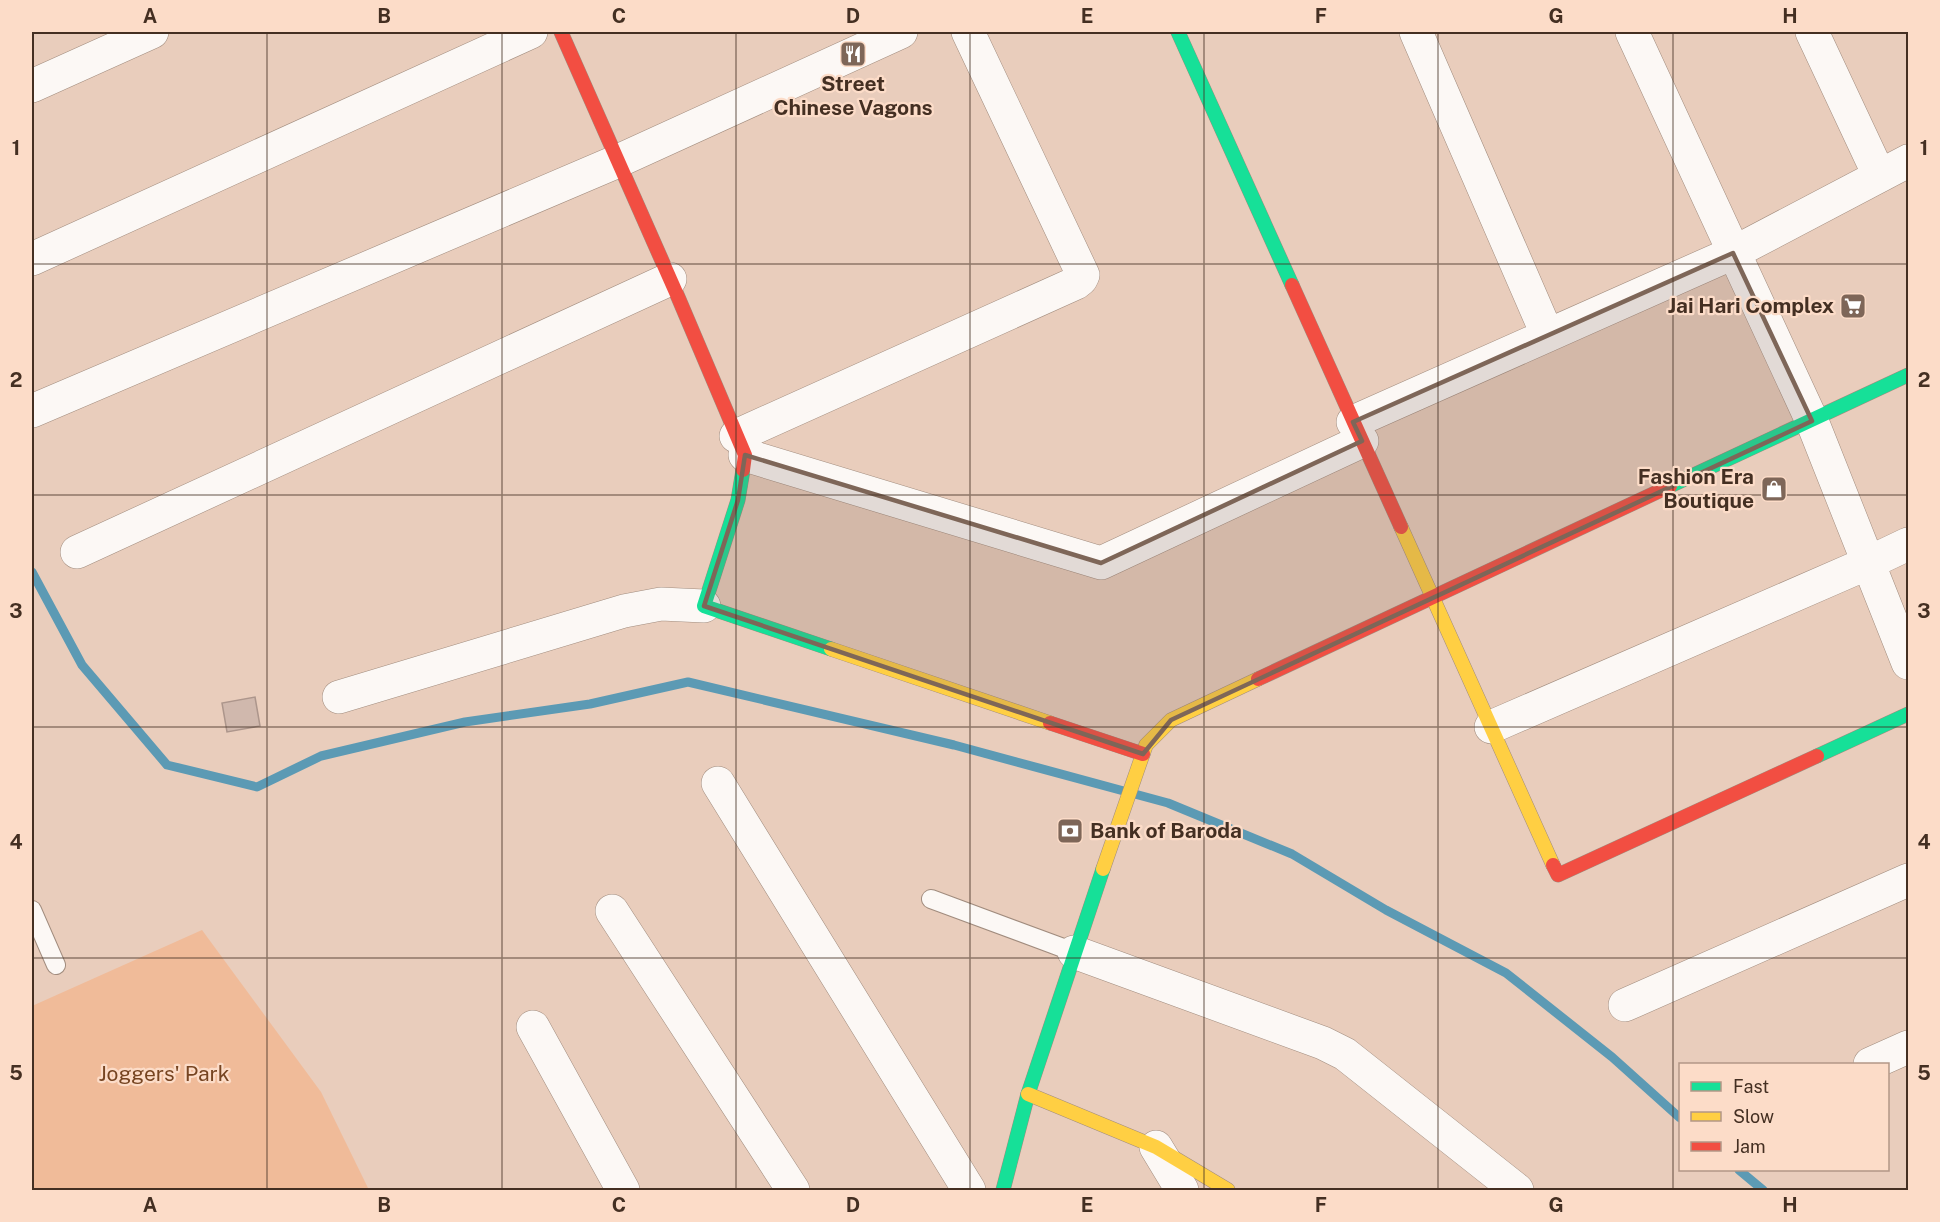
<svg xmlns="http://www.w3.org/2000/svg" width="1940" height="1222" font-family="'Public Sans',sans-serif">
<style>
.green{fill:#f0bb99}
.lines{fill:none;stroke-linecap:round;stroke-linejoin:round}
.stream{stroke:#5c9ab4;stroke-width:9}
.building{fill:#d0b8ad;stroke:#ad968c;stroke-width:1.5}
.lane-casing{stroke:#a18c7e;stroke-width:20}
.street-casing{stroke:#a18c7e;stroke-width:34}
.fast-casing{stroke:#a18c7e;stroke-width:15}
.slow-casing{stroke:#a18c7e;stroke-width:15}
.jam-casing{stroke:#a18c7e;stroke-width:15}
.lane{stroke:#fcf8f5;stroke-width:18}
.street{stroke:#fcf8f5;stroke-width:33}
.fast{stroke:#16e098;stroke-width:14}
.slow{stroke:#ffcf43;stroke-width:14}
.jam{stroke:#f24e42;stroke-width:14}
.marked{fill:#7e6658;fill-opacity:0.2;stroke:#7e6658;stroke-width:4.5;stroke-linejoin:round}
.grid{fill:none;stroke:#442f22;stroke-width:1.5;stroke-opacity:0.55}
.labels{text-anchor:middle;stroke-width:4.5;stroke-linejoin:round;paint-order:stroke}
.poi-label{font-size:21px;font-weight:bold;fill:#442f22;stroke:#fcdcc8;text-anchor:end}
.park-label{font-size:21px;fill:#764421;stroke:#fcdcc8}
.neatline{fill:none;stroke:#442f22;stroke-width:2}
.grid-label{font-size:20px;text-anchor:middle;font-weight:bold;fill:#442f22}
</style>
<rect width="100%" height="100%" fill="#e9cdbc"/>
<!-- green -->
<path class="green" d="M202,930L321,1092L369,1190H32V1006Z"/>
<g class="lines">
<!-- stream -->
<path class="stream" d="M32,572L82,665L167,765L257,787L321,756L465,722L590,704L688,682L954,745L1168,803L1292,854L1386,910L1506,973L1612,1057L1680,1118
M1739,1170L1763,1190"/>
</g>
<!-- building -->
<path class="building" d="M255,697L260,726L227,732L222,703Z"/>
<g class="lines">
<defs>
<path id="lane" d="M931,899L1074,952
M32,910L56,965"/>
<path id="street" d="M1416,32L1547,334
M1632,32L1812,421L1908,663
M1812,32L1879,175
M32,86L152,32
M32,259L531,32
M32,411L618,161L901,32
M1353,422L1733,253L1908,161
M736,436L1076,283L1081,279L1083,275L968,32
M745,455L1101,563L1362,441
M77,552L670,279
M339,697L624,611L661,604L704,606
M1491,727L1868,563L1908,544
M718,783L969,1190
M612,911L793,1190
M1074,952L1323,1043L1345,1054L1517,1190
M1625,1005L1908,880
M533,1027L623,1190
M1870,1064L1908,1047
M1156,1147L1182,1190"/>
<path id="fast" d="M1178,32L1292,285
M743,470L738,500L704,606L831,649
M1670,486L1908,375
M1817,756L1908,714
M1003,1190L1028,1094L1103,869"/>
<path id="slow" d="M1401,527L1553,865
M831,649L1050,723
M1103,869L1146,745L1171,720L1258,679
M1028,1094L1156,1147L1228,1190"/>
<path id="jam" d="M561,32L678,297L745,455L743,470
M1292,285L1401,527
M1258,679L1670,486
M1050,723L1143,754
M1553,865L1558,875L1817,756"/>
</defs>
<!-- lane casing -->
<use href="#lane" class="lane-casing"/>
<!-- street casing -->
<use href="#street" class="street-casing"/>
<!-- fast casing -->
<use href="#fast" class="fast-casing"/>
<!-- slow casing -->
<use href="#slow" class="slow-casing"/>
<!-- jam casing -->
<use href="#jam" class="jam-casing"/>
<!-- lane -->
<use href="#lane" class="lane"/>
<!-- street -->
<use href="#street" class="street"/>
<!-- fast -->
<use href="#fast" class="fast"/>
<!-- slow -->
<use href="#slow" class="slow"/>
<!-- jam -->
<use href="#jam" class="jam"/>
</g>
<!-- marked area -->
<path class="marked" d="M1733,253L1812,421L1171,720L1143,754L704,606L738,500L745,455L1101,563L1362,441L1353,422Z"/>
<!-- grid -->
<path class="grid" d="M267,32V1190M502,32V1190M736,32V1190M970,32V1190M1204,32V1190M1438,32V1190M1673,32V1190M32,264H1908M32,495H1908M32,727H1908M32,958H1908"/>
<!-- icons -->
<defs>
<symbol id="restaurant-square" viewBox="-11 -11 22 22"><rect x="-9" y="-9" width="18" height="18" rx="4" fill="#7e6658" stroke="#fcdcc8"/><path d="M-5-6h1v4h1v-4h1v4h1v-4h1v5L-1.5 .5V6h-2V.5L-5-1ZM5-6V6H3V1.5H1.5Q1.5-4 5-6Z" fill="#fff"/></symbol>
<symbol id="supermarket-square" viewBox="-11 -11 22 22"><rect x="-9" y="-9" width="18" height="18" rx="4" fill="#7e6658" stroke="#fcdcc8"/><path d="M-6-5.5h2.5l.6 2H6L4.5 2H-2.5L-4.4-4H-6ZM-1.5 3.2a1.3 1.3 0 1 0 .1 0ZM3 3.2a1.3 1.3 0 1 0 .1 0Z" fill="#fff"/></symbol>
<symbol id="shop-square" viewBox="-11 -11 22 22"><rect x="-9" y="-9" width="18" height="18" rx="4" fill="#7e6658" stroke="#fcdcc8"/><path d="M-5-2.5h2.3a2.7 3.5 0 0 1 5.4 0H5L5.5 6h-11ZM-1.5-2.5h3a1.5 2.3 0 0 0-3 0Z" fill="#fff"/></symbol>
<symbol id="bank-square" viewBox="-11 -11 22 22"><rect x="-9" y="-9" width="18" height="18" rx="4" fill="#7e6658" stroke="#fcdcc8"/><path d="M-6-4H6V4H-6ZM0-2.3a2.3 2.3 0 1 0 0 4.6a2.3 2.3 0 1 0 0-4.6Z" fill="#fff"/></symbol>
</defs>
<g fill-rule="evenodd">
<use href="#restaurant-square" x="838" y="39" width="30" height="30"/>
<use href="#supermarket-square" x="1838" y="291" width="30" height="30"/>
<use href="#shop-square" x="1759" y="474" width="30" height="30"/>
<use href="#bank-square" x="1055" y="816" width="30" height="30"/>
</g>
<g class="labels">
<!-- poi labels -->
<g class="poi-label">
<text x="853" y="91" text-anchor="middle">Street<tspan x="853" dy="24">Chinese Vagons</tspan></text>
<text x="1834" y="313">Jai Hari Complex</text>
<text x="1754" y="484">Fashion Era<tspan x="1754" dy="24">Boutique</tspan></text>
<text x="1090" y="838" text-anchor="start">Bank of Baroda</text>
</g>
<!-- park labels -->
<g class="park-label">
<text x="164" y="1081">Joggers' Park</text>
</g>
</g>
<!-- border -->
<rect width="1940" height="1222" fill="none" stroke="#fcdcc8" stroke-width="66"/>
<!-- legend -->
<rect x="1679" y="1063" width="210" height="108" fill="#fcdcc8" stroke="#b29786" stroke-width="1.5"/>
<rect x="1691" y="1082" width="30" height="9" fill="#16e098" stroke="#b29786" stroke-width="1.5"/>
<text x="1733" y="1093" font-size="18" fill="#442f22">Fast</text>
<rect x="1691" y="1112" width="30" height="9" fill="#ffcf43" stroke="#b29786" stroke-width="1.5"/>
<text x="1733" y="1123" font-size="18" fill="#442f22">Slow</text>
<rect x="1691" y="1142" width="30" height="9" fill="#f24e42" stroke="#b29786" stroke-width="1.5"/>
<text x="1733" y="1153" font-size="18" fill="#442f22">Jam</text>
<rect x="33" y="33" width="1874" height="1156" class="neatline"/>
<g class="grid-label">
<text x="150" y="23">A</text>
<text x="384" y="23">B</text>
<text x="619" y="23">C</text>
<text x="853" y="23">D</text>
<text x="1087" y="23">E</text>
<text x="1321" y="23">F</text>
<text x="1556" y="23">G</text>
<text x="1790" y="23">H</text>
<text x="16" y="155">1</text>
<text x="1924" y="155">1</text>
<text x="16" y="387">2</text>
<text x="1924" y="387">2</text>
<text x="16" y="618">3</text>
<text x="1924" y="618">3</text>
<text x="16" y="849">4</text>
<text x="1924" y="849">4</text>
<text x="16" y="1080">5</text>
<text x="1924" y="1080">5</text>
<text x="150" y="1212">A</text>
<text x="384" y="1212">B</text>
<text x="619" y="1212">C</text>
<text x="853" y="1212">D</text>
<text x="1087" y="1212">E</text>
<text x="1321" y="1212">F</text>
<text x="1556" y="1212">G</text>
<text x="1790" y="1212">H</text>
</g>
</svg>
